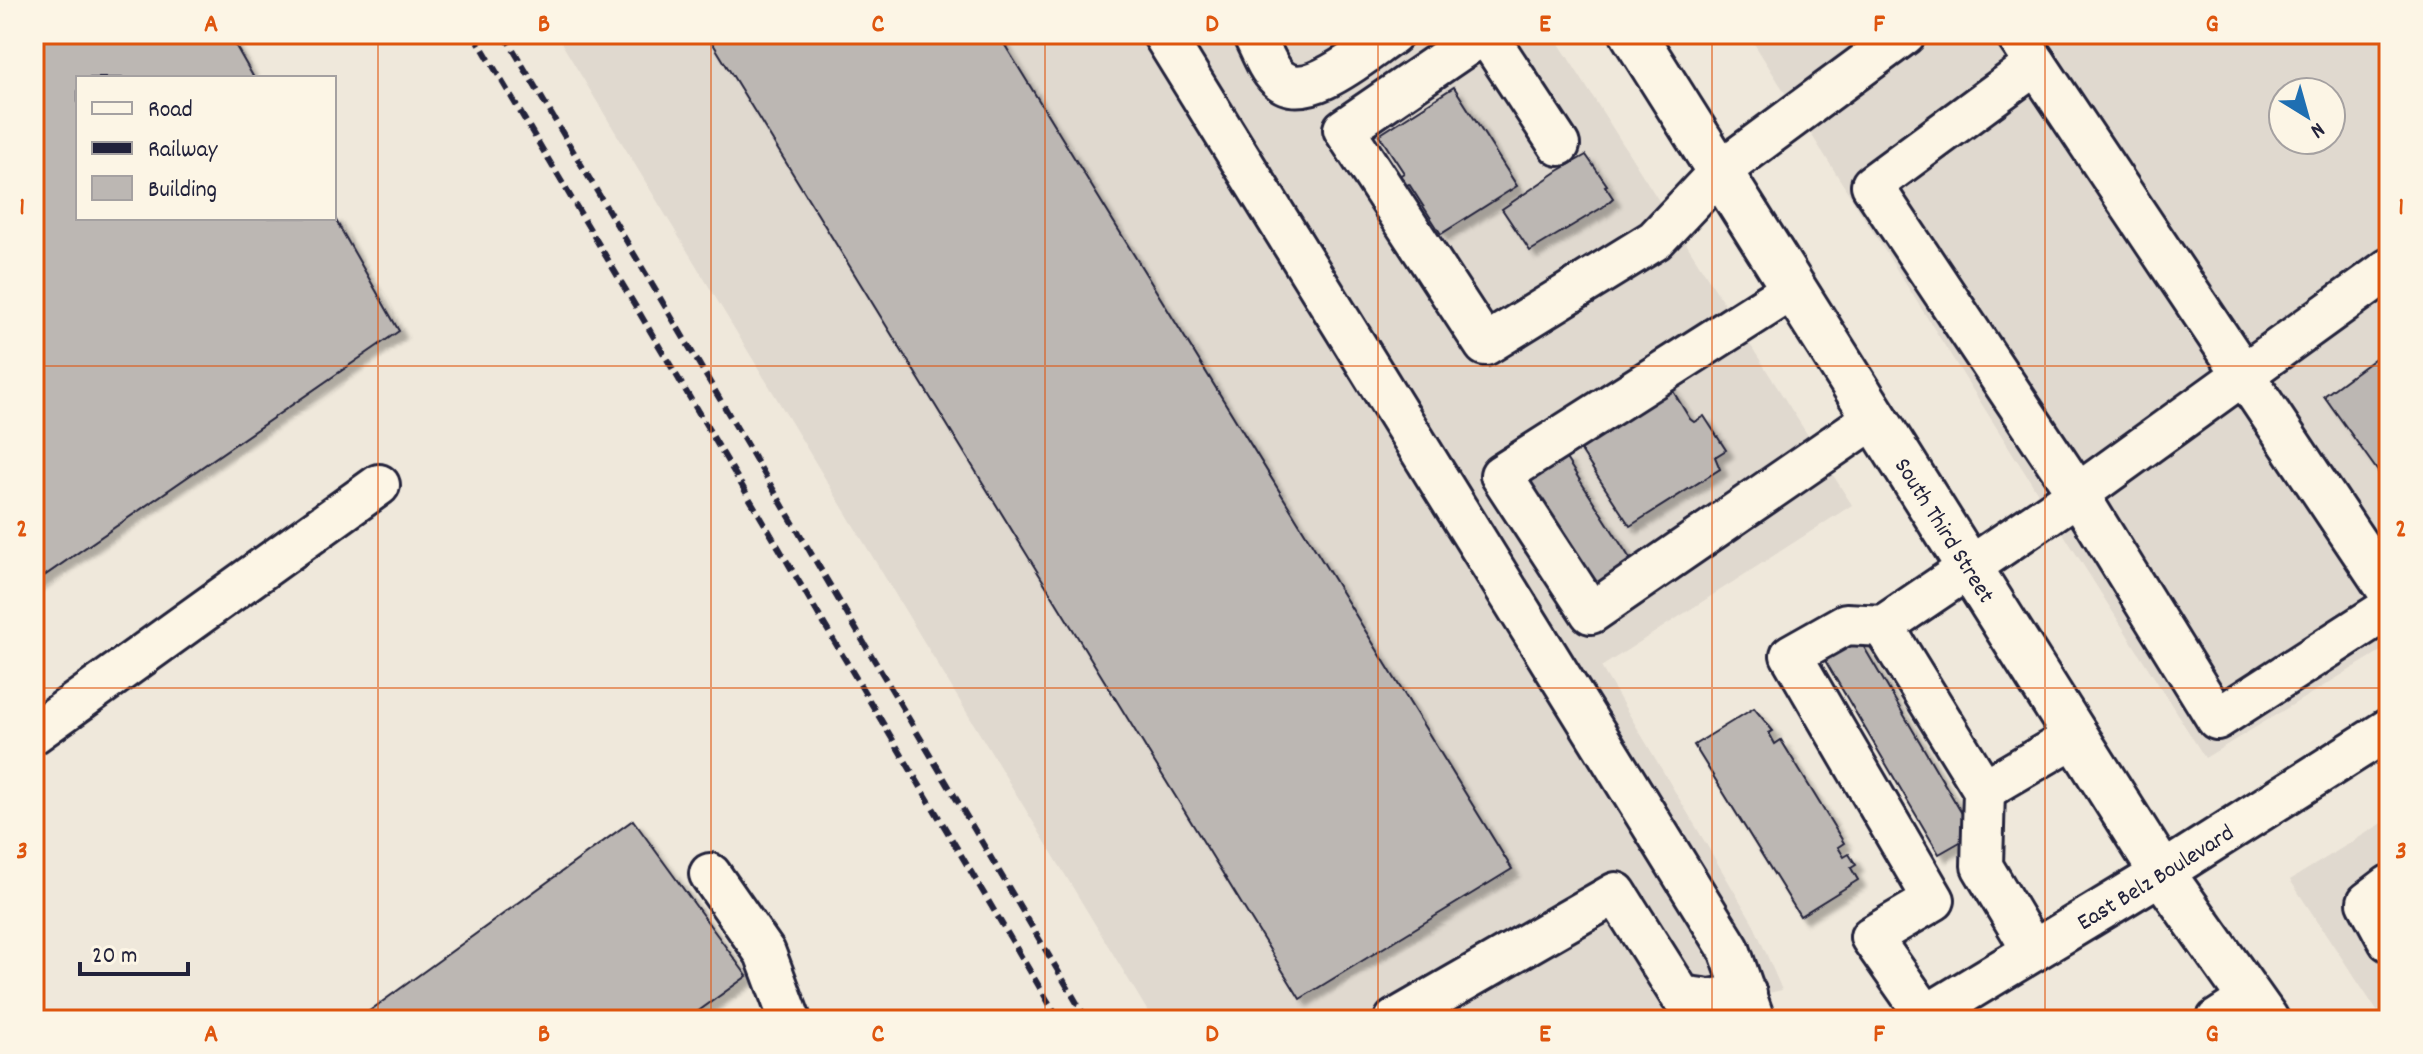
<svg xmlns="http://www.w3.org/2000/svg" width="2423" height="1054" font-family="Dekko,sans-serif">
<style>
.built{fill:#e0d9cf;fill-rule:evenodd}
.building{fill:#bcb7b3;stroke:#22223b;stroke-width:2;filter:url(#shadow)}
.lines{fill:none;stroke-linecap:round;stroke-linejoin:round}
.minor-casing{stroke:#22223b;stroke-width:46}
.major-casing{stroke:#22223b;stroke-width:50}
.minor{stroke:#fcf5e5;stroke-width:40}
.major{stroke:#fcf5e5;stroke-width:44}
.rail{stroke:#22223b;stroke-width:6;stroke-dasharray:12 6;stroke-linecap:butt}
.grid{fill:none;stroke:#de560e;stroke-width:2;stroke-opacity:0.55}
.labels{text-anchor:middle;stroke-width:6;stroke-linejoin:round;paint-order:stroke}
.street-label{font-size:24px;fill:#22223b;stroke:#fcf5e5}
.neatline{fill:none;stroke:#de560e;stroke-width:3}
.grid-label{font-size:26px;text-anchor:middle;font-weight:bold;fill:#de560e}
</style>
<defs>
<filter id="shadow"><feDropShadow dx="7" dy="7" stdDeviation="2" flood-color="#0004"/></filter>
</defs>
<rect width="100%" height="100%" fill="#efe8db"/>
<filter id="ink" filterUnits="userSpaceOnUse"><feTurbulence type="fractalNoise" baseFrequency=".0125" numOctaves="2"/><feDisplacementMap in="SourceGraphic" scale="16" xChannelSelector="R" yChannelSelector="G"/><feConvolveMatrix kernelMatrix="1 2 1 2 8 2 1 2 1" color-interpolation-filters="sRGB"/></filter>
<g filter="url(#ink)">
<!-- built -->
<path class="built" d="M556,34H1553L1852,505L1601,667L1753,923L1782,990L1646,1020H1153Z
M1748,34H2389V646L2205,758ZM2283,92H2331V140H2283Z
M2389,819V1020H2383L2290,880Z"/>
<!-- building -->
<path class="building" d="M34,34H229L254,78H78V218L334,217L399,331L34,583Z
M707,34H998L1512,869L1300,999Z
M1454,87L1517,186L1441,234L1409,184L1405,186L1399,176L1404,173L1379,135Z
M1586,155L1607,185L1605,186L1613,198L1603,207L1530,251L1502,209L1558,171Z
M2389,348V487L2324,396Z
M1668,383L1690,419L1694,422L1704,416L1726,450L1715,457L1720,469L1630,526L1575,442Z
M1565,457L1638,571L1594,599L1521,485Z
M1858,637L1974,834L1939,854L1823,657Z
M1754,708L1773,731L1769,733L1775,744L1781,740L1844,843L1838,847L1844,857L1849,854L1856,865L1851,868L1858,880L1800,916L1694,745Z
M633,820L747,976L686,1020H357Z"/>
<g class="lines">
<defs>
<g id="minor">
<path d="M1163,34L1729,949L1754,1020"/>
<path d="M1253,34C1260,47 1267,68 1278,78C1306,105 1366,51 1392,34"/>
<path d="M1483,34L1344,129L1485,345L1655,240L1720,171L1905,34"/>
<path d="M1486,34L1559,145"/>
<path d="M2016,34L2389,592"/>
<path d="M2036,64L1872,185L2078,494L2217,719L2389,608"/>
<path d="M1793,289L1501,475L1591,613L1874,418"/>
<path d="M1883,626L1984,790L2076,736"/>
<path d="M34,733L379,485"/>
<path d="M1984,790L1982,866L2033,951"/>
<path d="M710,874L765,953L790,1020"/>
<path d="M2389,886L2368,902L2389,941"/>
<path d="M1395,1020L1616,893L1681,996L1710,1000L1746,994"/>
<path id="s1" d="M1919,1020L2162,873L2389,729"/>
<path d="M1929,1020L1871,937L1934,900L1791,655L1846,624L1883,626L2078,494L2389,269"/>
<path d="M2217,1020L2251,998"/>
</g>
<g id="major">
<path id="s2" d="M1633,34L2162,873L2266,1020"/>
</g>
</defs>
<!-- minor casing -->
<use href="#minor" class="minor-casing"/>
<!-- major casing -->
<use href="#major" class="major-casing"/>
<!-- minor -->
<use href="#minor" class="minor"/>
<!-- major -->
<use href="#major" class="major"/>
<!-- rail -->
<path class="rail" d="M474,34L1059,1020
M504,34L1087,1020"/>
</g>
</g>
<!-- grid -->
<path class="grid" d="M378,34V1020M711,34V1020M1045,34V1020M1378,34V1020M1712,34V1020M2045,34V1020M34,366H2389M34,688H2389"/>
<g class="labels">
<!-- street labels -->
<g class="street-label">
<text dy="8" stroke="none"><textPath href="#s2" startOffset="586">South Third Street</textPath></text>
<text dy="8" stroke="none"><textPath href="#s1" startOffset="276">East Belz Boulevard</textPath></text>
</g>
</g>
<!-- margin -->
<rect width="2423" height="1054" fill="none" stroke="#fcf5e5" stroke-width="88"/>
<!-- legend -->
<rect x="76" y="76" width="260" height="144" fill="#fcf5e5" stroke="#a5a1a1" stroke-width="2"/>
<rect x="92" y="102" width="40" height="12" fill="#fcf5e5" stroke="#a5a1a1" stroke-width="2"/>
<text x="148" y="116" font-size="24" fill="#22223b">Road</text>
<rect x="92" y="142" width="40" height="12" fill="#22223b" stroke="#a5a1a1" stroke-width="2"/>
<text x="148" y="156" font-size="24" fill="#22223b">Railway</text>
<rect x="92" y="176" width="40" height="24" fill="#bcb7b3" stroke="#a5a1a1" stroke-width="2"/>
<text x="148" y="196" font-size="24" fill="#22223b">Building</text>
<!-- north arrow -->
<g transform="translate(2307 116) rotate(143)"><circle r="38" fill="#fcf5e5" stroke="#a5a1a1" stroke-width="2"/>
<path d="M0-6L14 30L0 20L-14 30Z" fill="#1f6fb2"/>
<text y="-12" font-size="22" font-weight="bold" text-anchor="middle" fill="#22223b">N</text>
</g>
<!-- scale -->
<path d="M80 962v12h108v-12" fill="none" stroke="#22223b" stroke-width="4"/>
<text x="92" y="962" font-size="24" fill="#22223b" stroke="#fcf5e5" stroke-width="6" paint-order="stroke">20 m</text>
<rect x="44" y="44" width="2335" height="966" class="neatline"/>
<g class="grid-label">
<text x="211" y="31">A</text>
<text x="544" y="31">B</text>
<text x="878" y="31">C</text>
<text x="1212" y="31">D</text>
<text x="1545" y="31">E</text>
<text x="1879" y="31">F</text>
<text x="2212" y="31">G</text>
<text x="22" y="214">1</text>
<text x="2401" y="214">1</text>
<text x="22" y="536">2</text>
<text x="2401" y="536">2</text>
<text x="22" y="858">3</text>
<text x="2401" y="858">3</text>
<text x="211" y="1041">A</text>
<text x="544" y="1041">B</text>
<text x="878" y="1041">C</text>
<text x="1212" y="1041">D</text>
<text x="1545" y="1041">E</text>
<text x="1879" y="1041">F</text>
<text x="2212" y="1041">G</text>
</g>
</svg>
